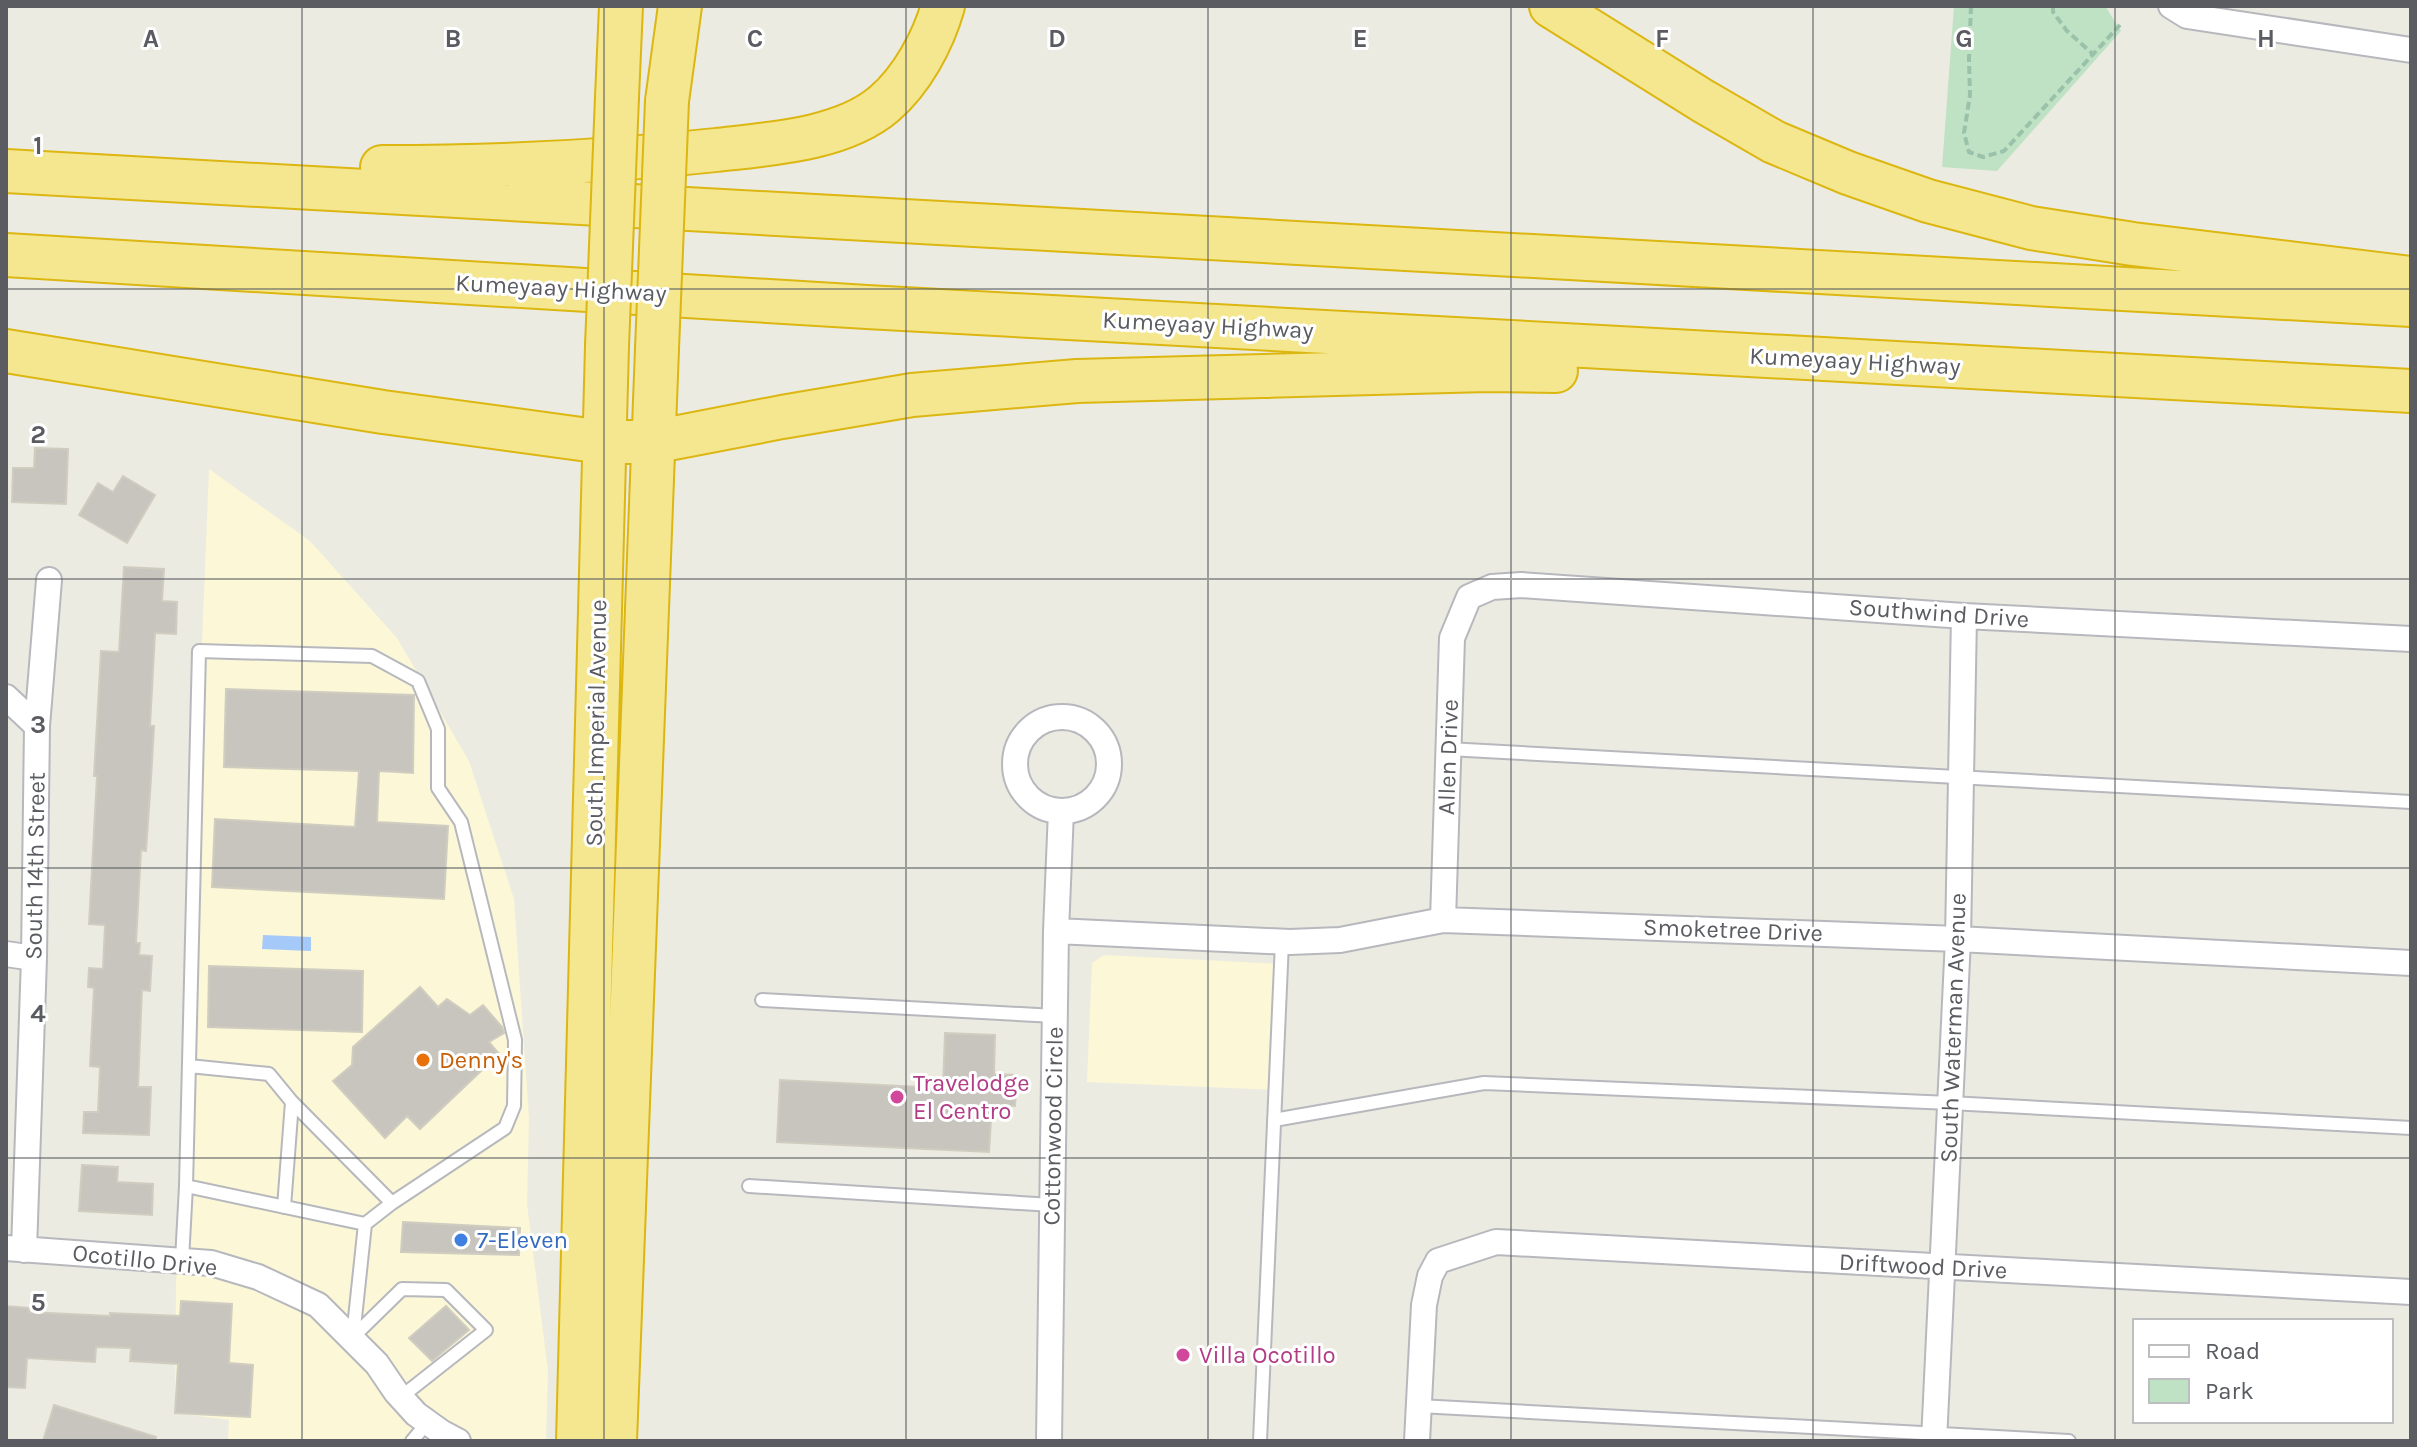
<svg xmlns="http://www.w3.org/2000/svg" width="2417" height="1447" font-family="Karla,sans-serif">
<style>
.commercial{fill:#fbf7d7}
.green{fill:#bfe2c4}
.water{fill:#a5c9f8}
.building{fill:#c7c5be;stroke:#d0cdc0;stroke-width:2}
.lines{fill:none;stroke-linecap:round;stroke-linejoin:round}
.lane-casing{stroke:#b7b8bd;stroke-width:16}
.street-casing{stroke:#b7b8bd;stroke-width:28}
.highway-casing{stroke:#dcb611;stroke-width:46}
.path{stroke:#9ac1aa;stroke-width:4;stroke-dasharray:8 4;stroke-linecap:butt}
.lane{stroke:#fff;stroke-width:12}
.street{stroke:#fff;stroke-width:24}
.highway{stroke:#f4e790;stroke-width:42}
.highway-bridge-casing{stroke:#dcb611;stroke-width:46;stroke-linecap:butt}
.highway-bridge{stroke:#f4e790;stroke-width:42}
.grid{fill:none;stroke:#5a5c61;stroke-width:2;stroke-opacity:0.55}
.food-dot{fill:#e8710a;stroke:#fff;stroke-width:3}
.hotel-dot{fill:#d1479c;stroke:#fff;stroke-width:3}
.shop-dot{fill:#3f7fe0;stroke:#fff;stroke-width:3}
.labels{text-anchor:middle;stroke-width:6;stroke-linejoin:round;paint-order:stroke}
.street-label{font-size:24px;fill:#5a5c61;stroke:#fff}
.food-label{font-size:24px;fill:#c56008;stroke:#fff;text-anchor:start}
.hotel-label{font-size:24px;fill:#b23c85;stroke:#fff;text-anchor:start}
.shop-label{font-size:24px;fill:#366cbe;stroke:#fff;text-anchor:start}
.grid-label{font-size:26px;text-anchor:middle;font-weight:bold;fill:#5a5c61;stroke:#fff;stroke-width:6;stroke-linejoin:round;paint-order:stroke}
</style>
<rect width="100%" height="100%" fill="#ecebe1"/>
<!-- commercial -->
<path class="commercial" d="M209,469L310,541L397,638L469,761L514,899L529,1118L527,1204L548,1371L546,1441H228L229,1420L175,1413L176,1285Z
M1104,955L1282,964L1277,1090L1087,1082L1092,963Z"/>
<!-- green -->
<path class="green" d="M1954,6H2108L2107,9L2121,31L1997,171L1942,167Z"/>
<!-- water -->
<path class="water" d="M263,935L311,937V951L262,949Z"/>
<!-- building -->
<path class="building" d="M35,448L68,449L66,504L12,502L13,468H34Z
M123,476L155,495L127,543L79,515L98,483L113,492Z
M124,567L164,569L162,601L177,602L176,634L155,633L150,726H154L151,779L146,851L141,850L136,943H140L139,955L152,956L150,991L142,990L138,1087H151L149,1135L83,1133L84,1112H98L100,1067L90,1066L94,988L88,987L89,968L103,969L105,925L89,924L97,776H94L101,651L119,652Z
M226,689L414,695L413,773L379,771L377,822L448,826L444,899L212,887L215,819L355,827L359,771L224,767Z
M209,966L363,971L362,1032L208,1027Z
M420,987L438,1007L447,999L470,1015L483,1005L502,1027L504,1033L489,1042L499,1054L420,1129L407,1116L385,1138L333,1081L352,1065L353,1047Z
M945,1033L995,1035L994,1074L1017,1075L1015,1106L992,1105L989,1152L777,1142L780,1080L943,1088Z
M82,1165L118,1167L117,1182L153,1184L152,1215L79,1211Z
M403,1222L520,1228L519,1255L401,1252Z
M181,1301L232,1304L229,1363L253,1365L250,1417L175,1413L178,1364L130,1361L131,1348L96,1347L95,1362L27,1358L25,1388L6,1387V1306L29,1308V1312L110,1316V1313L180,1316Z
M446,1306L469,1330L432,1361L409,1338Z
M54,1405L156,1437L155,1441H43Z"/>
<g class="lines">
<defs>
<path id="lane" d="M1448,749L2411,802
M762,1000L1055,1016
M189,1066L269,1074L292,1102
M1274,1120L1484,1083L1950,1103L2411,1128
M186,1186L199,651L372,656L418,681L438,729V788L461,822L515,1040L514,1106L505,1128L392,1203L365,1224
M749,1186L1052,1205
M284,1207L292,1102L392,1203
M182,1260L186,1186L365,1224L353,1337
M353,1337L402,1289L446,1290L486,1330L401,1397
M1419,1406L2069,1441
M412,1441L427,1423
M1260,1441L1282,942"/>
<path id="street" d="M2171,6L2187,16L2411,50
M6,697L37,726
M1015 764a47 47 0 1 1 94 0a47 47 0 1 1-94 0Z
M1443,920L1452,638L1469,597L1492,587L1521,585L1964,616L2411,639
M1056,931L1290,942L1340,940L1443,920L1958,939L2411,963
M6,954L34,958
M6,1248L211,1263L258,1277L318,1305L377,1364L396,1392L416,1414L441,1432L458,1441
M24,1250L34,958L37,726L49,580
M1049,1441L1056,931L1061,811
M1417,1441L1424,1305L1430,1276L1438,1261L1496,1242L2411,1292
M1934,1441L1958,939L1964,616"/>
<path id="highway" d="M1551,6L1703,101L1774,142L1848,173L1928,201L2031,228L2133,244L2411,278
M617,97L621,6
M667,101L680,6
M382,167C493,167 605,162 716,150C768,144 842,140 884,104C912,80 933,41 943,6
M6,171L2411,305
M6,255L867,307L2411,391
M6,351L383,412L603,442H653L782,417L912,395L1077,381L1487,370L1556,371
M578,1441L607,346
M615,1441L657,349"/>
</defs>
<!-- lane casing -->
<use href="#lane" class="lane-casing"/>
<!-- street casing -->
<use href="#street" class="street-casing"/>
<!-- highway casing -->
<use href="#highway" class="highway-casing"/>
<!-- path -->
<path class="path" d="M1971,6L1969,59L1970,95L1964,133L1969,152L1983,157L2004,151L2120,25
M2053,6V12L2067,31L2094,55"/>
<!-- lane -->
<use href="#lane" class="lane"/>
<!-- street -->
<use href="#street" class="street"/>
<!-- highway -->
<use href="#highway" class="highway"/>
<defs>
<path id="highway-bridge" d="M607,346L617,97
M657,349L667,101"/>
</defs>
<!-- highway-bridge casing -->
<use href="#highway-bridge" class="highway-bridge-casing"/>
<!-- highway-bridge -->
<use href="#highway-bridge" class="highway-bridge"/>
</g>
<!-- grid -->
<path class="grid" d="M302,6V1441M604,6V1441M906,6V1441M1208,6V1441M1511,6V1441M1813,6V1441M2115,6V1441M6,289H2411M6,579H2411M6,868H2411M6,1158H2411"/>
<!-- markers -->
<circle class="food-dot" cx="423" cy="1060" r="8"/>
<g class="hotel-dot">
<circle cx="897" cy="1097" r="8"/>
<circle cx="1183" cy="1355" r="8"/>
</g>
<circle class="shop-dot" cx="461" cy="1240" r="8"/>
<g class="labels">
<!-- street labels -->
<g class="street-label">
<text transform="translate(561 288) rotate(3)" y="8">Kumeyaay Highway</text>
<text transform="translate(1208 325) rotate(3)" y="8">Kumeyaay Highway</text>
<text transform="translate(1855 361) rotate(3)" y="8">Kumeyaay Highway</text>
<text transform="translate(1939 613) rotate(4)" y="8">Southwind Drive</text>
<text transform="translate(596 723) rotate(-89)" y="8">South Imperial Avenue</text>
<text transform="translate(1448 757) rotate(-88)" y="8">Allen Drive</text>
<text transform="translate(35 866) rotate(-89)" y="8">South 14th Street</text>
<text transform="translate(1733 930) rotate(2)" y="8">Smoketree Drive</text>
<text transform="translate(1953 1028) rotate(-88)" y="8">South Waterman Avenue</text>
<text transform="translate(1053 1126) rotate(-89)" y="8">Cottonwood Circle</text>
<text transform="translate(145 1260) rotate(6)" y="8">Ocotillo Drive</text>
<text transform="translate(1923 1266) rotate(3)" y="8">Driftwood Drive</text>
</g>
<!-- food labels -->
<g class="food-label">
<text x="439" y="1068">Denny's</text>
</g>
<!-- hotel labels -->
<g class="hotel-label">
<text x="913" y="1091">Travelodge<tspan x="913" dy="28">El Centro</tspan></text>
<text x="1199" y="1363">Villa Ocotillo</text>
</g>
<!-- shop labels -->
<g class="shop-label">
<text x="477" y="1248">7-Eleven</text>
</g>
</g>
<g class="grid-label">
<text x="151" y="47">A</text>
<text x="453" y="47">B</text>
<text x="755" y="47">C</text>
<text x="1057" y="47">D</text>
<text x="1360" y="47">E</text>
<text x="1662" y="47">F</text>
<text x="1964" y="47">G</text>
<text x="2266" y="47">H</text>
<text x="38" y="154">1</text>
<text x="38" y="443">2</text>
<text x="38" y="733">3</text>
<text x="38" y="1022">4</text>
<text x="38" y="1311">5</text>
</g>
<!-- border -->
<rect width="2417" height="1447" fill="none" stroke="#5a5c61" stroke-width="16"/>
<!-- legend -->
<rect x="2133" y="1319" width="260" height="104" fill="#ffffff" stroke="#bdbec0" stroke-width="2"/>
<rect x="2149" y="1345" width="40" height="12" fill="#ffffff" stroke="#bdbec0" stroke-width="2"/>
<text x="2205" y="1359" font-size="24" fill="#5a5c61">Road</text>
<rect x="2149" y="1379" width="40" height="24" fill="#bfe2c4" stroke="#bdbec0" stroke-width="2"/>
<text x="2205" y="1399" font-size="24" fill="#5a5c61">Park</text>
</svg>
